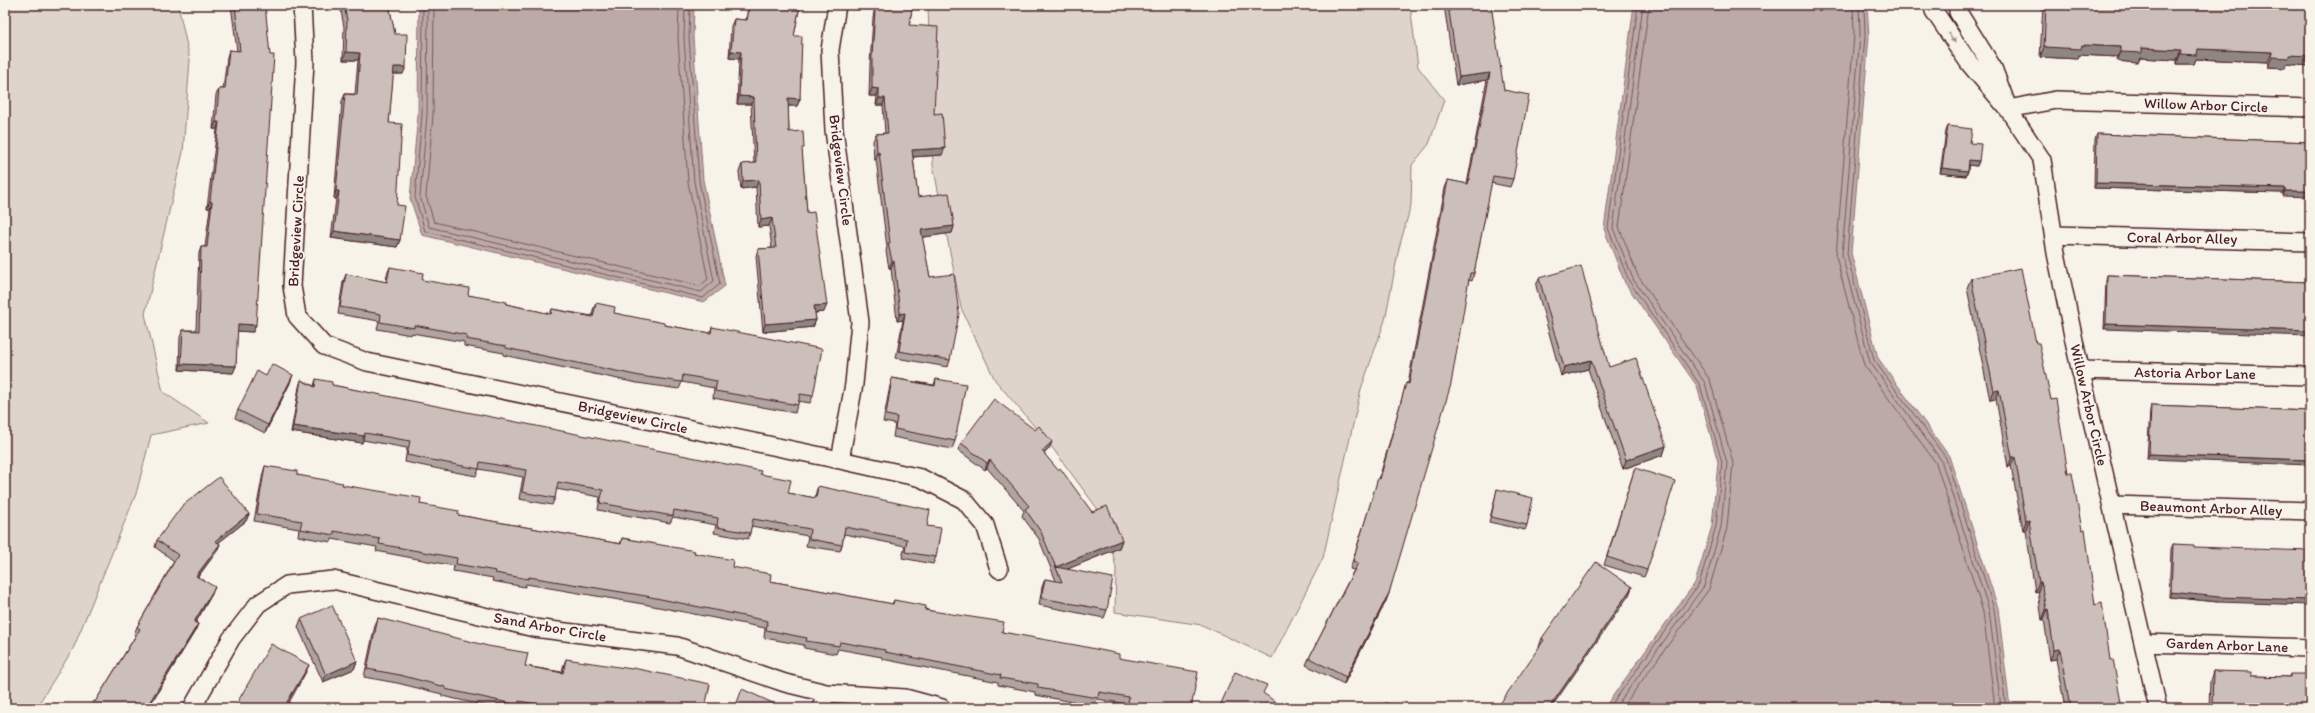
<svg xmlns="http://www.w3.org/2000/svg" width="2315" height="713" font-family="Itim,sans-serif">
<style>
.green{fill:#ded4cc;stroke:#947a7c}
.water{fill:#bcaaa7;stroke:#8e7275}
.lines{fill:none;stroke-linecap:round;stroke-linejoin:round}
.shore{stroke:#78575d;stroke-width:1}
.minor-casing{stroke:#4a1f2b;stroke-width:20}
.minor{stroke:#f7f3e8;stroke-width:17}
.wall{fill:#afa49f;stroke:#4a1f2b}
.shaded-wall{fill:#8f8682;stroke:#4a1f2b}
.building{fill:#ccbfb9;stroke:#4a1f2b}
.oneway{fill:#a0898a}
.labels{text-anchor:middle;stroke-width:4;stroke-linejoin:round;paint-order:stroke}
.street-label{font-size:15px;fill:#4a1f2b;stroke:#f7f3e8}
</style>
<rect width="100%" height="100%" fill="#f7f3e8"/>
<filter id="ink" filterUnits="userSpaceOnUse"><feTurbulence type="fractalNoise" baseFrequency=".025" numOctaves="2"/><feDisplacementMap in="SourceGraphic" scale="8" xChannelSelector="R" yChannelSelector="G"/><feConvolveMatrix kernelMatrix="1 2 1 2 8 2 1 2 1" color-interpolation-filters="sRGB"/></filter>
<g filter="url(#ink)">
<!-- green -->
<path class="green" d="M5,5H178L190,60L183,152L145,314L163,392L209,423L151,435L136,494L73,649L36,708H5Z
M928,5H1410L1418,67L1444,100L1429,144L1412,165L1411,205L1399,248L1385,320L1361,389L1323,558L1272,658L1202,625L1115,612L1116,568L1105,519L1051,446L995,380L961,308L933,165Z"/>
<!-- water -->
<path class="water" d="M419,5H694L693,37L703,180L725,286L704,302L422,235L410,198L418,115Z
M1634,5H1867L1869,36L1851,253L1878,358L1949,456L1998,608L2010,708H1604L1695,583L1712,526L1718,462L1697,386L1625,283L1604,229Z"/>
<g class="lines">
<!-- shore -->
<path class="shore" d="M423,5L422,115L415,197L425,231L703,298L720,284L699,181L689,37L690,5
M428,5L427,115L420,196L429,227L701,292L714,281L694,182L684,38L685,5
M434,5L433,115L426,196L434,222L700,286L708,279L688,182L678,38L679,5
M1853,5L1854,35L1836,256L1864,365L1936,463L1983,612L1995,708
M1859,5L1860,35L1842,255L1870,362L1941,460L1989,610L2001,708
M1864,5L1865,36L1847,254L1874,360L1946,458L1994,609L2006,708
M1609,708L1699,584L1716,526L1722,462L1700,385L1629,281L1608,228L1638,5
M1615,708L1704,586L1721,527L1727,463L1705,383L1633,279L1613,228L1643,5
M1622,708L1709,589L1727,528L1733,463L1710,380L1638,276L1619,227L1649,5"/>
<defs>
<path id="minor" d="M302,5L305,62L292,286L297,316L324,346L367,362L840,460L921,478L964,500L985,525L999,569
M837,5L830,50L834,130L860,322L854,384L840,460
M1933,5L1934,11L1969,63L2008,109L2042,160L2056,253L2077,355L2158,708
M1958,5V12L1993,68L2005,100
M2008,109L2056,100L2310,108
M2054,235L2310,242
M2080,370L2310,376
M2113,505L2310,511
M2144,643L2310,648
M192,708L231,639L258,604L287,585L333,580L534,628L677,646L785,683L826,693L905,698L942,708
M821,708L826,693"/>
</defs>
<!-- minor casing -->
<use href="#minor" class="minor-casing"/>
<!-- minor -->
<use href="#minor" class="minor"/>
</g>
<!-- wall -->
<path class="wall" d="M231,5H265L253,332L237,331L236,366L233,373L179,370L180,337L183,330H196L199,253L201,247H205L210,208H207L217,129H213L216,95L219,89H223L227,57L229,50L237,51Z
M340,5H389L403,74H393L389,123L400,240L397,247L331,238L336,199L334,198L342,101L345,94H355L358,60H343L344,27Z
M748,5H800L794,36L800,99L797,106H788L789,132L802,152L807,213L824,312L815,313L816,320L813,327L763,332L756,256L758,249L772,248L769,226L758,227L756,187L741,189L739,172L742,164H754L751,104H737L739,59L729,58L731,26L734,19L746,20Z
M875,5H913L909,25L934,114L942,155L913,157L918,197L954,226L952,233L922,237L930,277L950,360L948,367L896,358L903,320L897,321L891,268H889L886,251L887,247L876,159L874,160L873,141L876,134L885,133L883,105H876L877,96H869L870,64L873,18Z
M1444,5H1491L1513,179L1510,187L1491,183L1474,273L1472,281L1469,280L1389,593L1386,601L1344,684L1306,665L1309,658L1354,570L1350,569L1376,486L1378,478L1379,479L1404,391L1406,383H1408L1445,188L1448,180L1467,184L1487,80L1456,85Z
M2043,5H2310V66L2286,64L2285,68L2268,67V62L2196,59L2194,64H2177V60L2140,58L2138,63L2117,61L2118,57L2079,55L2078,59L2040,57Z
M1948,126L1970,143L1979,161L1977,166L1968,165V171L1966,176L1940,173L1946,131Z
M2097,134L2310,142L2283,196V193L2094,188L2095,139Z
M390,267L422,280L468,295L550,314L552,309L592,316L593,310L596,303L614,313L664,325L710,333L712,327L813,396L810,403L798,401L795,413L713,398L714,388L682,382L679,389L637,383L503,355L504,353L464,346V342L412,333L411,335L377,329L379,321L338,314L343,282L346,274L386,282L387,274Z
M2107,275L2310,282L2104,329L2106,280Z
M1539,278L1609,367L1666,446L1663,455L1623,469L1588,369L1561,376L1536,286Z
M1971,278L2036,343L2051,400L2068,473L2095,605L2110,660L2122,708H2065L2056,659L2050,660L2044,619L2042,620L2038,591L2035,592L2026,530H2023L2011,466L2008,467L1996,399L1990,400L1967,288Z
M266,376L290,383L265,433L235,418L238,410Z
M892,378L934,385L936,379L955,441L952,449L893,437L895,424L883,422L890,386Z
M316,379L332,385L760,474L788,493L815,498L816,492L818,486L927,526L936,557L933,564L902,558L905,546L844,534L842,545L840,551L806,546L808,536L751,526L750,533L748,539L714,533L716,525L673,517L670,523L598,510L600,497L556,489L555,498L552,505L519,499L523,477L479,469L476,476L444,470L405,462L407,448L363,440L362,443L291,432L299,387L301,380L314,386Z
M2151,405L2310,411L2147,459L2150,410Z
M961,443L1049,449L1044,454L1092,512L1122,540L1119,548L1067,569L1107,610L1104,618L1039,605L1042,587L1045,579L1056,581L1039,539L1022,516L1024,511L987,468L985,470L958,450Z
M265,466L297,475L342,485L420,504L458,515L620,544L622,538L694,553L770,581L892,604L894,600L1002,632L1119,658L1191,708H1125L1126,704L1097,699L1095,706L1035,695V692L998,685V682L882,659V657L838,649L836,654L804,648V645L764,638L765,628L643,604L526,584L525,587L492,581L493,578L453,571L454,566L376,551L377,547L332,539L331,542L298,536L299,529L254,521L263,473Z
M1635,468L1647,570L1644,577L1604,565Z
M1497,489L1527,525L1525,530L1489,522L1496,494Z
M249,514L246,521L218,543L220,544L217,551L198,577L212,594L196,622L198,624L195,631L148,708H89L95,702L136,635L134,634L137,627L174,561L155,547L157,540Z
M2173,544L2194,547L2218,602L2169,597L2171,549Z
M1632,587L1629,595L1539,647L1542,638Z
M378,618L525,666L562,672L563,667L566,659L705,708H496L442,696V694L397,683L364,677L375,625Z
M301,619L357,661L354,669L323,682L298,627Z
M2213,671L2251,676L2289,677L2290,674L2310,708H2209L2210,681Z"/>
<!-- shaded-wall -->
<path class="shaded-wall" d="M2082,45L2121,47L2118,57L2079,55L2078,59L2040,57L2044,47Z
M2142,48L2181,50L2177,60L2140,58L2138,63L2117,61L2121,52Z
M2198,49L2272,52L2268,62L2196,59L2194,64H2177L2180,54Z
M731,51L741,52L739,59L729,58Z
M346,52L360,53L358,60H343Z
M2289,55L2310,56V66L2286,64L2285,68L2268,67L2272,57Z
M394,67H406L403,74H391Z
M1490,73L1487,80L1456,85L1459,77Z
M872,88L879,89L877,96H869Z
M739,96L754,97L751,104H737Z
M788,98L800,99L797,106H785Z
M879,98H885L883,105H876Z
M216,122H219L217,129H213Z
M945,148L942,155L910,157L912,150Z
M877,152H879L876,159L874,160Z
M1969,160L1979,161L1977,166L1967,165Z
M1942,168L1968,171L1966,176L1940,173Z
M759,180L756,187L741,189L743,181Z
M2096,183L2285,188L2283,193L2094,188Z
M336,191H339L336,199L334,198Z
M2285,191H2310V197L2283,196Z
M210,201L212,202L210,208H207Z
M772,218L769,226L758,227L761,220Z
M954,226L952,233L918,238L921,230Z
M334,231L400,240L397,247L331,238Z
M892,261H894L891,268H889Z
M827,305L824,312L812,313L814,306Z
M905,313L903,320L897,321L900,314Z
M816,320L813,327L763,332L765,324Z
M238,324L256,325L253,332L235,331Z
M2106,324L2310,331V336L2104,329Z
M1591,360L1588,369L1561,376L1564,367Z
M181,364L236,366L233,373L179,370Z
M293,375L290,383L265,433L268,425Z
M1999,390L1996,399L1990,400L1994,391Z
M293,426L364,436L362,443L291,432Z
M1052,442L1049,449L1039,458L1042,451Z
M1666,446L1663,455L1623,469L1626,460Z
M2149,454L2310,460V465L2147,459Z
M2012,457H2015L2011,466L2008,467Z
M990,460L987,468L985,470L987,463Z
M249,514L246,521L212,548L215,541Z
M2029,520L2026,530H2023L2026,521Z
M1122,540L1119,548L1058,573L1056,567Z
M220,544L217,551L193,583L196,576Z
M2039,582H2041L2038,591L2035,592Z
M215,587L212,594L192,629L194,622Z
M1632,587L1629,595L1551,708H1549Z
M2171,592L2310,600V605L2218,602L2169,597Z
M1389,593L1386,601L1344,684L1346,677Z
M2048,609L2044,619L2042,620L2046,610Z
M198,624L195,631L148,708H146Z
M2060,649L2056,659L2050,660L2054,650Z
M357,661L354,669L323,682L326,675Z
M309,665L306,672L286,708L287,702Z"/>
<!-- building -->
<path class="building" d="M235,5H265L270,55H274L256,325L238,324L236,366L181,364L183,330L199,331L201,247H207L212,202L210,201L219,122H216L219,89H225L229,50L240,51Z
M344,5H389L395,34H407L406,67H394L389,123L402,124L397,205L405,206L400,240L334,231L339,191H336L345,94L357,95L360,53L346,52L347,20Z
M750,5H800L794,36H802L800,99L788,98L789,132L803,131L804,148H802L807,213L814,212L827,305L814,306L816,320L765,324L758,249L776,248L772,218L761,220L759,180L743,181L742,164L756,163L754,97L739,96L741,52L731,51L734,19L747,20Z
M876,5H913L909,25L938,27L934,114L942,113L945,148L912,150L918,197L949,193L954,226L921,230L930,277L954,274L959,314L950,360L899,351L905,313L900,314L894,261H892L888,243H890L879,152H877L876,134L888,133L885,98H879V89L872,88V57L875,11Z
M1448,5H1491L1504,90L1529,95L1513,179L1493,176L1474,273H1470L1451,384L1389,593L1346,677L1309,658L1358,563L1353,561L1378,478L1380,479L1406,383L1409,384L1448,180L1468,184L1490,73L1459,77Z
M2046,5H2310V56L2289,55V58L2272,57V52L2198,49L2197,55L2180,54L2181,50L2142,48V53L2121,52V47L2082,45L2081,49L2044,47Z
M1948,126L1972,129L1970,143L1981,144L1979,161L1969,160L1968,171L1942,168Z
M2097,134L2310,142V191H2285V188L2096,183Z
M1581,266L1609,367L1636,358L1666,446L1626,460L1591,360L1564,367L1539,278Z
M390,267L423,273L422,280L469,288L468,295L507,302L506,304L551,314L552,309L593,317L596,303L615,307L614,313L664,323V325L711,333L712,327L822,349L813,396L800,394L798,405L715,391L717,381L683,375L682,382L640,376L506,348V346L466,339L467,335L414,325V328L380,322L381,314L340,307L346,274L387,282Z
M2021,268L2036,343H2039L2051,400L2056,399L2068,473H2072L2082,530L2085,529L2095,605L2102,603L2110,660H2113L2122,708H2070L2060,649L2054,650L2048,609L2046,610L2041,582H2039L2029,520L2026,521L2015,457H2012L1999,390L1994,391L1971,278Z
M2107,275L2310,282V331L2106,324Z
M272,364L293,375L268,425L238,410L257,371L266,376Z
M892,378L935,386L936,379L966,384L955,441L895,429L897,417L886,415Z
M316,379L332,382V385L761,471L760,474L791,480L788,493L816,498L818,486L930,510L927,526L941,528L936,557L905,552L907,539L845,527L842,545L809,539L810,529L753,519L750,533L717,527L718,518L674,510L673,516L600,503L603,490L558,482L555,498L522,492L526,470L480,462L479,469L447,463L407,455L410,441L365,433L364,436L293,426L301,380L315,387Z
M994,399L1035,430L1039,426L1052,442L1042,451L1058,470L1060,468L1092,512L1107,506L1122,540L1056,567L1113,578L1107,610L1041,598L1045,579L1062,582L1041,532L1025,509L1029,506L990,460L987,463L961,443Z
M2151,405L2310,411V460L2149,454Z
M265,466L297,471V475L343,483L342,485L421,498L420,504L459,511L458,515L621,544L622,538L695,551L694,553L733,560L732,567L771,574L770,581L893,604L894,600L926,606L925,610L1004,622L1002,632L1081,646L1119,654V658L1198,672L1191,708H1127L1129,697L1099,692L1098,698L1038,688V684L1000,678L1001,675L885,652V650L840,642L839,646L806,641L807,638L766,630L768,621L646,596L529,577L528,579L495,573L496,571L456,564L457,558L379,544L380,539L334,531V535L300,529L302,521L257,514Z
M1635,468L1675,481L1647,570L1607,557Z
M219,477L249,514L215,541L220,544L196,576L215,587L194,622L198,624L146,708H89L93,701L95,702L140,629L137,627L178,555L157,540L182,506Z
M1497,489L1533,498L1527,525L1491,517Z
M2173,544L2194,545V547L2310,551V600L2219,597L2171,592Z
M1596,562L1632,587L1549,708H1497L1544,640L1542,638Z
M332,605L357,661L326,675L301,619Z
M378,618L488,646L528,653L525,666L563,673L566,659L632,669L633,668L710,684L705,708H559L519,701L518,705L445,689V687L400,675L367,669Z
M271,644L309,665L287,702L297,707L296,708H234Z
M2213,671L2251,672V676L2290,677V674H2310V708H2212Z
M1235,672L1267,685L1263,693L1284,708H1219Z
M742,689L775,704L773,708H735Z
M1385,703L1407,708H1384Z"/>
<!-- one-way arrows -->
<defs><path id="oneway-solid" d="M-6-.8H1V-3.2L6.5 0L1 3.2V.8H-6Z"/></defs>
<use class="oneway" href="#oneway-solid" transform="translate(1952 38) rotate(56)"/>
</g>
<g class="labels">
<!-- street labels -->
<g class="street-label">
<text transform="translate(2206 105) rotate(2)" y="5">Willow Arbor Circle</text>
<text transform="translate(841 170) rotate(83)" y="5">Bridgeview Circle</text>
<text transform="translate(296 231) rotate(-87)" y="5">Bridgeview Circle</text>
<text transform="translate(2182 238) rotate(1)" y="5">Coral Arbor Alley</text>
<text transform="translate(2195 373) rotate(1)" y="5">Astoria Arbor Lane</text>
<text transform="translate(2089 405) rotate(77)" y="5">Willow Arbor Circle</text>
<text transform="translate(633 417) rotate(12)" y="5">Bridgeview Circle</text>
<text transform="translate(2211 508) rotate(2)" y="5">Beaumont Arbor Alley</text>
<text transform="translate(550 627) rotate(10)" y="5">Sand Arbor Circle</text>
<text transform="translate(2227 645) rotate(2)" y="5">Garden Arbor Lane</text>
</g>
</g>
<!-- margin -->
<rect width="2315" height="713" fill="none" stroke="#f7f3e8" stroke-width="20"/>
<rect x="10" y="10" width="2295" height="693" fill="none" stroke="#4a1f2b" stroke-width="1.5" filter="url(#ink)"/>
</svg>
